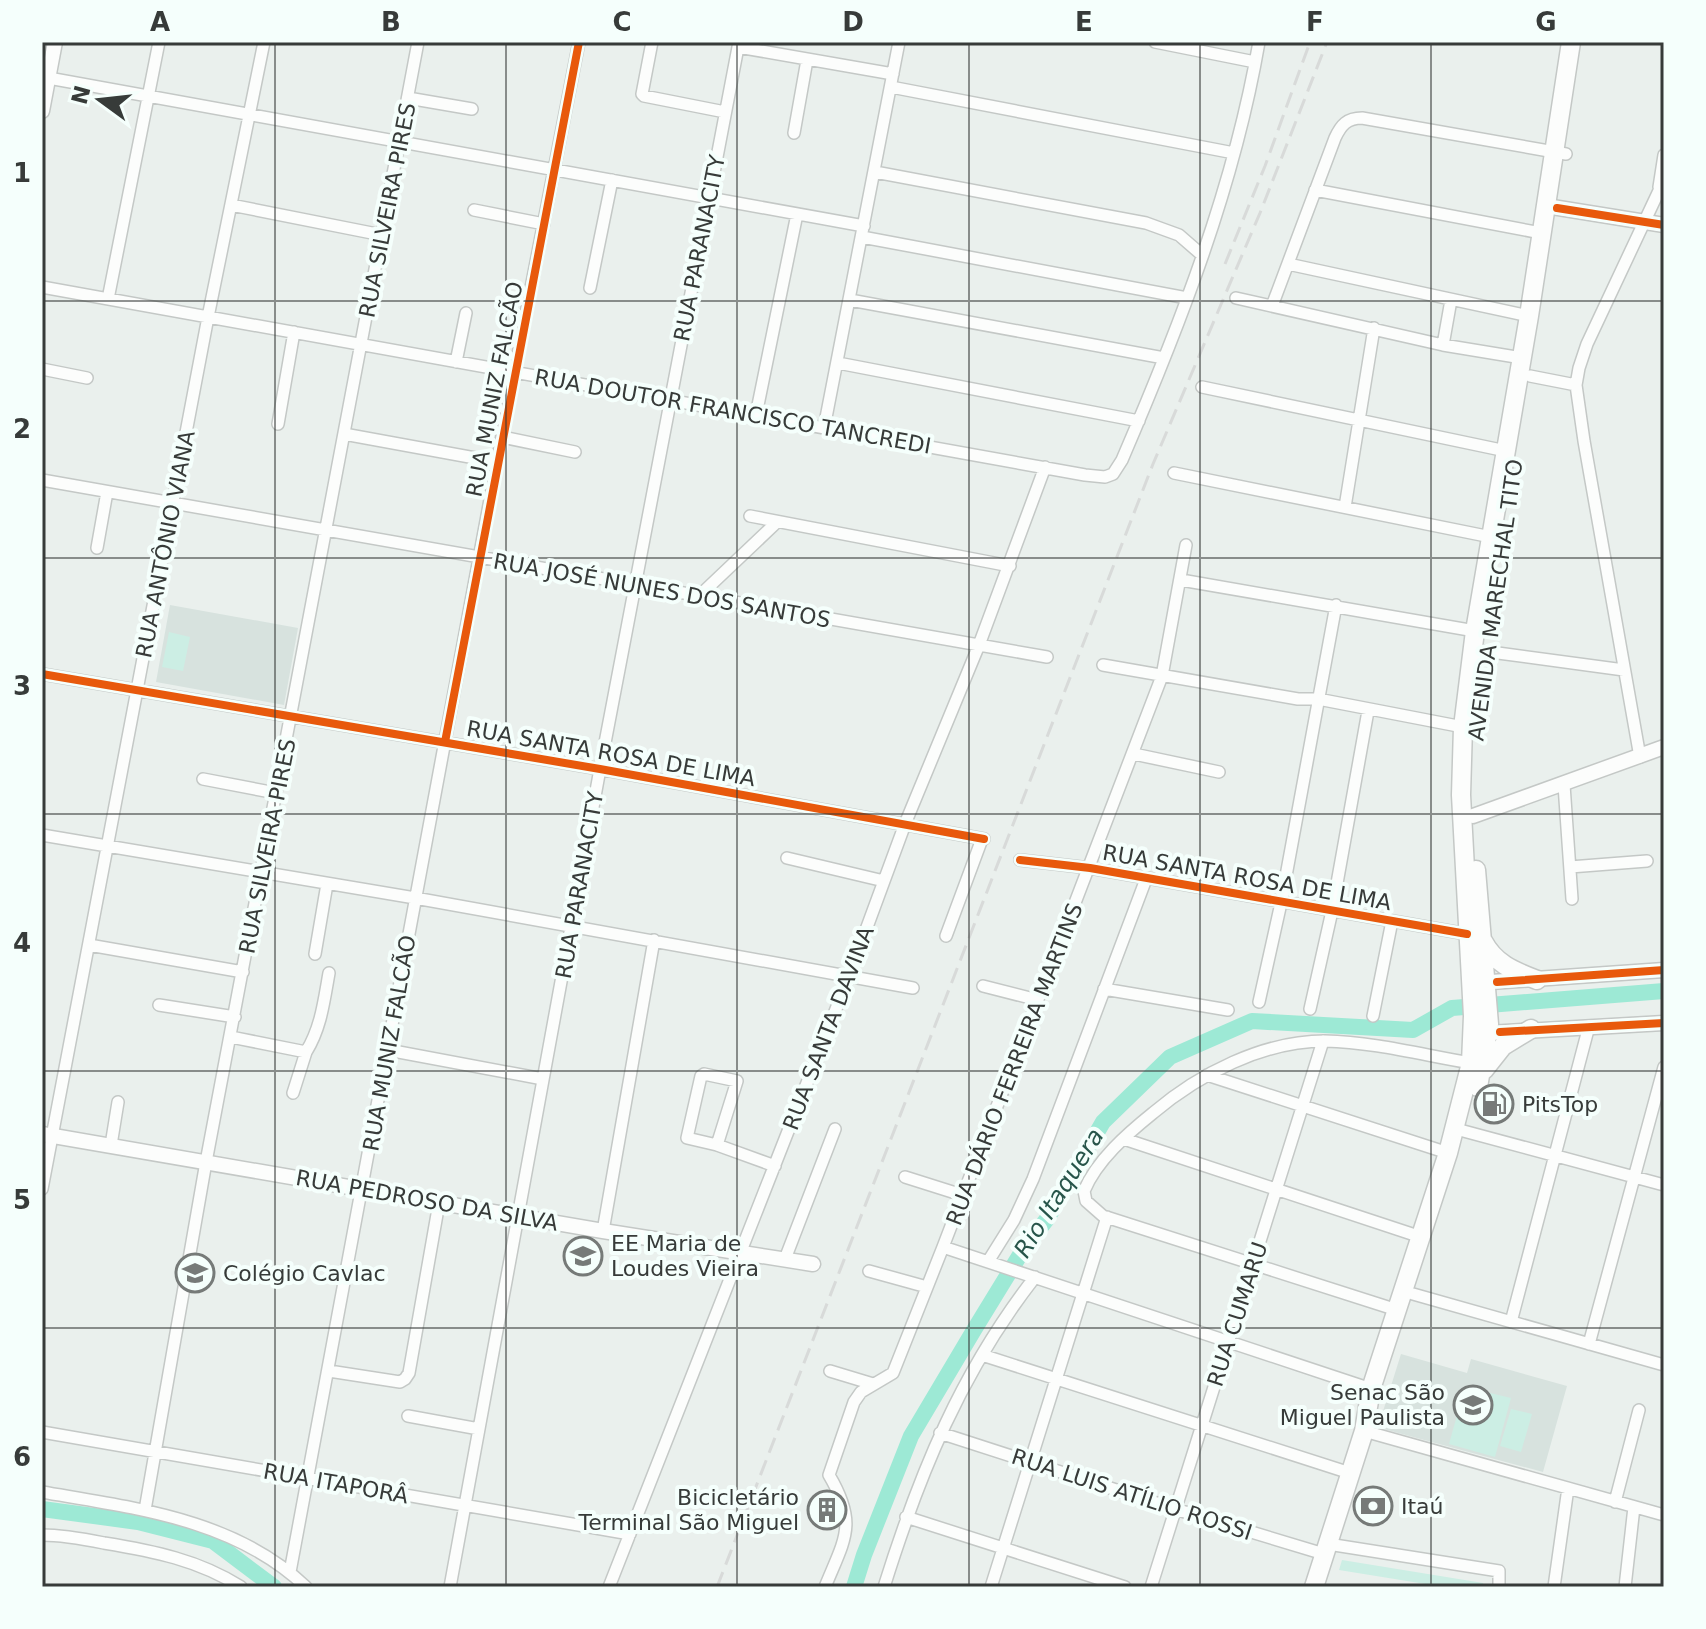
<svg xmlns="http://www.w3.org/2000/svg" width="1706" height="1629" font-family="'DejaVu Sans',sans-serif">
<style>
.built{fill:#d7e2de}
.green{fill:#cceee4}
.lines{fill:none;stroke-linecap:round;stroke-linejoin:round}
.river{stroke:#9de9d5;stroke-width:16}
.minor-casing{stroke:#c4c8c6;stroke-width:14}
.tertiary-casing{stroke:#c4c8c6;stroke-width:17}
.primary-casing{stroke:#c4c8c6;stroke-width:21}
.minor{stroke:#fcfdfc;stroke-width:11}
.tertiary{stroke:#fcfdfc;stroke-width:14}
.primary{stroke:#fcfdfc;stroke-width:18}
.rail{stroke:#d8dad9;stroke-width:3;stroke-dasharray:16 8;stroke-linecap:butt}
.cycleway-casing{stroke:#f5fffc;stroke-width:13}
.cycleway{stroke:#e8590c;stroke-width:8}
.grid{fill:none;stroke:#373b39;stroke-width:2;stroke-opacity:0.55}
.labels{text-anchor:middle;stroke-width:8;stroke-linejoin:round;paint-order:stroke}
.street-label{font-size:22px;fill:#373b39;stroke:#f5fffc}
.poi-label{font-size:22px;fill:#373b39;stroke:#f5fffc;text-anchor:start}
.water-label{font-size:24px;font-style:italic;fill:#27554a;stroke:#f5fffc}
.neatline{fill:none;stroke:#373b39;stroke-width:3}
.grid-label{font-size:26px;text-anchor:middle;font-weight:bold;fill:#373b39}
</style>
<rect width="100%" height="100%" fill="#eaf0ed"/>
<!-- built -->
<path class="built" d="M170,605L298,628L284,705L156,682Z
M1401,1354L1467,1373L1471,1359L1567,1386L1543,1472L1380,1428L1379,1424Z"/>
<!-- green -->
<path class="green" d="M169,632L190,637L183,671L162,667Z
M1465,1387L1511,1398L1495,1457L1449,1444Z
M1511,1409L1532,1414L1521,1452L1500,1446Z
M1342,1560L1483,1583L1484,1587H1444L1339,1570Z"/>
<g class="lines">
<!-- river -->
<path class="river" d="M42,1509L138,1522L213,1541L274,1587
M854,1587L864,1555L911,1436L974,1330L1023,1250L1047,1219L1103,1122L1170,1057L1252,1021L1413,1030L1452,1008L1664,991"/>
<defs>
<path id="minor" d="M652,42L642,94L644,96L725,112
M1155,42L1255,62
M738,47L893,74
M43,77L864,226
M891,87L1234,153
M408,98L472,109
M794,133L807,60
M875,172L1146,223L1179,235L1202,255
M1659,187L1664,155
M1315,190L1541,233
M231,205L382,235
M474,210L544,224
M862,237L1187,298
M1288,264L1529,316
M42,287L1085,475L1105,477L1113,474L1122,460C1180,325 1234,187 1259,42
M590,288L612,180
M1236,298L1443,345L1522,358
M108,299L159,42
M850,300L1164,358
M1272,306L1335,138C1341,125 1347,118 1362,118L1566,154
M1443,345L1451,300
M456,362L466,313
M838,363L1139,421
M42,369L87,378
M1530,376L1576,385
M1202,387L1506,451
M756,415L797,214
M278,424L294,332
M824,428L899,42
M344,434L497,462
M502,437L575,452
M1174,473L1491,537
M42,480L1047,657
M1345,507L1374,328
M750,516L1010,566
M97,548L107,492
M1181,580L1475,631
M698,597L777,522
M1483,651L1624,670
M1103,665L1298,699H1318L1463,727
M42,674L600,769L984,839
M1134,754L1219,772
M1640,757L1584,441L1576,385L1579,368L1587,344L1664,180
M203,779L276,793
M1564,785L1572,899
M42,835L415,898L913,988
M787,858L884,881
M1020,860L1090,868L1467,934
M1570,867L1647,861
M946,936L982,839
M89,945L243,972
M315,954L327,884
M983,986L1038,1000
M1104,989L1228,1010
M1259,1002L1281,903L1336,605
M159,1005L235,1017
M1310,1009L1332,911L1368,711
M1373,1016L1392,921
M231,1037L306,1052C321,1028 324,1001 329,973
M388,1050L543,1079
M1207,1075L1448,1153
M293,1093L306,1052
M1456,1129L1664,1185
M1124,1139L1421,1237
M111,1145L118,1102
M717,1145L737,1081L704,1074L701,1076L687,1138L717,1145L775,1166
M905,1177L962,1195
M42,1189L208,317L264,42
M603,1231L654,940
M943,1247L1371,1389
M785,1259L835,1129
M989,1260L1014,1220L1033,1179L1146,879
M869,1271L927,1287
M1413,1294L1664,1365
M1397,1310L1103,1216L1086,1201L1084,1191C1097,1160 1127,1134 1153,1113C1199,1074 1263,1041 1325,1041C1374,1042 1423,1055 1471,1063
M1511,1322L1589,1026
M1589,1344L1664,1067
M982,1355L1350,1473
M329,1371L400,1382L405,1379L409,1373L439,1203
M830,1371L873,1384
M408,1416L479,1429
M1364,1431L1664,1515
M42,1432L630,1534
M940,1433L1175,1509L1324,1554
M42,1492C134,1508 235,1519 306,1587
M1615,1502L1639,1410
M145,1510L206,1162L418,42
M906,1517L1125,1587
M42,1535C63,1535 84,1539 104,1543C153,1551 199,1560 241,1587
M1328,1544L1499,1571V1587
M290,1572L497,462L579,42
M450,1587L600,769L739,42
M609,1587L849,976L905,824L979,645L1045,467
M825,1587C845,1538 858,1524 829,1475L854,1402L861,1392L893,1373L943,1247L1162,676L1186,545
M884,1587C920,1472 961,1372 1035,1277
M991,1587L1107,1217
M1151,1587L1323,1041
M1554,1587L1568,1488
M1625,1587L1634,1507"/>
<path id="tertiary" d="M42,111L55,42
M1546,206L1664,225
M1473,816L1664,747
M1477,983L1664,970
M1489,1033L1664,1023
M42,1134L603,1231L813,1264"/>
<path id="primary" d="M1476,870L1489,1024L1478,1087
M1483,941C1495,964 1514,971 1537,980
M1484,1070L1503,1046L1531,1029
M1314,1587L1364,1431L1371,1389L1448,1153L1471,1063L1473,1016L1461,795L1463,727L1475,631L1529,316L1571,42"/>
</defs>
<!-- minor casing -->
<use href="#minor" class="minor-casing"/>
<!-- tertiary casing -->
<use href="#tertiary" class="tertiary-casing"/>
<!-- primary casing -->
<use href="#primary" class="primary-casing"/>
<!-- minor -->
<use href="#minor" class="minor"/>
<!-- tertiary -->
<use href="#tertiary" class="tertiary"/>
<!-- primary -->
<use href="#primary" class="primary"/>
<!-- rail -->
<path class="rail" d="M1225,264L1265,166L1310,42
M717,1587L1153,464L1260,213L1327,42"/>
<defs>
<path id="cycleway" d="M1557,208L1664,225
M42,674L600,769L984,839
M445,742L579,42
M1020,860L1090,868L1467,934
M1497,982L1664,970
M1500,1032L1664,1023"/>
</defs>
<!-- cycleway casing -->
<use href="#cycleway" class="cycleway-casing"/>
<!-- cycleway -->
<use href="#cycleway" class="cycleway"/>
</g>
<!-- grid -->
<path class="grid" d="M275,42V1587M506,42V1587M737,42V1587M969,42V1587M1200,42V1587M1431,42V1587M42,301H1664M42,558H1664M42,814H1664M42,1071H1664M42,1328H1664"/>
<!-- icons -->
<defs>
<symbol id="fuel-ring" viewBox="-11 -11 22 22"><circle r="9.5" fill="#f5fffc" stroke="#767a78" stroke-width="1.5"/><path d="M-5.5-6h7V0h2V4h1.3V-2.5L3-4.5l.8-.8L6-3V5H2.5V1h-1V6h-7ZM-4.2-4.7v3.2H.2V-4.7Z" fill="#767a78"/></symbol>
<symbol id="school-ring" viewBox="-11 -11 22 22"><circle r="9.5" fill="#f5fffc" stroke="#767a78" stroke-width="1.5"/><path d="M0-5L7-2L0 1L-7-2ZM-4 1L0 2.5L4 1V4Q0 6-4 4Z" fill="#767a78"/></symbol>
<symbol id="bank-ring" viewBox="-11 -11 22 22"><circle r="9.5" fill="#f5fffc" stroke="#767a78" stroke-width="1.5"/><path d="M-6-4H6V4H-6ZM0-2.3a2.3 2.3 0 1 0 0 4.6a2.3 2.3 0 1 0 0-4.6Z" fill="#767a78"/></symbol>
<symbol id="building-ring" viewBox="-11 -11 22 22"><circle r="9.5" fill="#f5fffc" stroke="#767a78" stroke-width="1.5"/><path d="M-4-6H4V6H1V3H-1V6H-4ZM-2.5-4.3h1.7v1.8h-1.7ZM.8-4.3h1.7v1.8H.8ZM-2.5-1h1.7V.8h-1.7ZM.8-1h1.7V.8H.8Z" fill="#767a78"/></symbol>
</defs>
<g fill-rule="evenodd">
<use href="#fuel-ring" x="1472" y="1082" width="44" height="44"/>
<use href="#school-ring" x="561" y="1234" width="44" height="44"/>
<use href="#school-ring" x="173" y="1251" width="44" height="44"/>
<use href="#school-ring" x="1451" y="1383" width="44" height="44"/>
<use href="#bank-ring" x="1351" y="1484" width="44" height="44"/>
<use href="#building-ring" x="805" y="1488" width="44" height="44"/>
</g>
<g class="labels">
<!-- street labels -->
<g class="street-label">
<text transform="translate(387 210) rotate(-79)" y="8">RUA SILVEIRA PIRES</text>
<text transform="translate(699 248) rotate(-79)" y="8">RUA PARANACITY</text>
<text transform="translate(494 389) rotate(-79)" y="8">RUA MUNIZ FALCÃO</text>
<text transform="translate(733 411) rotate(10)" y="8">RUA DOUTOR FRANCISCO TANCREDI</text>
<text transform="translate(165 544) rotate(-79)" y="8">RUA ANTÔNIO VIANA</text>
<text transform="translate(662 590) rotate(10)" y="8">RUA JOSÉ NUNES DOS SANTOS</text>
<text transform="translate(1495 600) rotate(-82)" y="8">AVENIDA MARECHAL TITO</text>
<text transform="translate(611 753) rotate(10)" y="8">RUA SANTA ROSA DE LIMA</text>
<text transform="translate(267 846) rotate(-79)" y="8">RUA SILVEIRA PIRES</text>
<text transform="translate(1247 877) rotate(10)" y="8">RUA SANTA ROSA DE LIMA</text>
<text transform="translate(579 885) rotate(-80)" y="8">RUA PARANACITY</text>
<text transform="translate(828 1028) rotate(-69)" y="8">RUA SANTA DAVINA</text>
<text transform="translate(389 1043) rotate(-80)" y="8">RUA MUNIZ FALCÃO</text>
<text transform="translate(1014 1064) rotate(-69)" y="8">RUA DÁRIO FERREIRA MARTINS</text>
<text transform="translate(427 1200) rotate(10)" y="8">RUA PEDROSO DA SILVA</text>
<text transform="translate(1237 1314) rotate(-72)" y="8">RUA CUMARU</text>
<text transform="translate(336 1483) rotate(10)" y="8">RUA ITAPORÂ</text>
<text transform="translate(1132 1494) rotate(18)" y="8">RUA LUIS ATÍLIO ROSSI</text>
</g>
<!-- poi labels -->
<g class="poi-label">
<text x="1522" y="1112">PitsTop</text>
<text x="611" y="1251">EE Maria de<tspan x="611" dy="25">Loudes Vieira</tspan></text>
<text x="223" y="1281">Colégio Cavlac</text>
<text x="1445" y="1400" text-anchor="end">Senac São<tspan x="1445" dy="25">Miguel Paulista</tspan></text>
<text x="799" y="1505" text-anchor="end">Bicicletário<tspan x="799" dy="25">Terminal São Miguel</tspan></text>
<text x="1401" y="1514">Itaú</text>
</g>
<!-- water labels -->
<g class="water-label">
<text transform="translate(1059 1193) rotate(-58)" y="8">Rio Itaquera</text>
</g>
</g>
<!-- border -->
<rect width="1706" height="1629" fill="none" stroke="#f5fffc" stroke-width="88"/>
<!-- north arrow -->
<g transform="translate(100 100) rotate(285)" stroke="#f5fffc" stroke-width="6" paint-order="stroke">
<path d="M0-6L14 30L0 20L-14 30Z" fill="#373b39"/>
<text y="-12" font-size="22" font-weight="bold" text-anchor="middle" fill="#373b39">N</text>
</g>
<rect x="44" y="44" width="1618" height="1541" class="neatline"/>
<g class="grid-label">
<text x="160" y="31">A</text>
<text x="391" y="31">B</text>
<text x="622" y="31">C</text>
<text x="853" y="31">D</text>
<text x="1084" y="31">E</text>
<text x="1315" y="31">F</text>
<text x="1546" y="31">G</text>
<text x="22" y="182">1</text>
<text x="22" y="438">2</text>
<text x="22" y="695">3</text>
<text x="22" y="952">4</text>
<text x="22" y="1209">5</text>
<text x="22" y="1466">6</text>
</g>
</svg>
